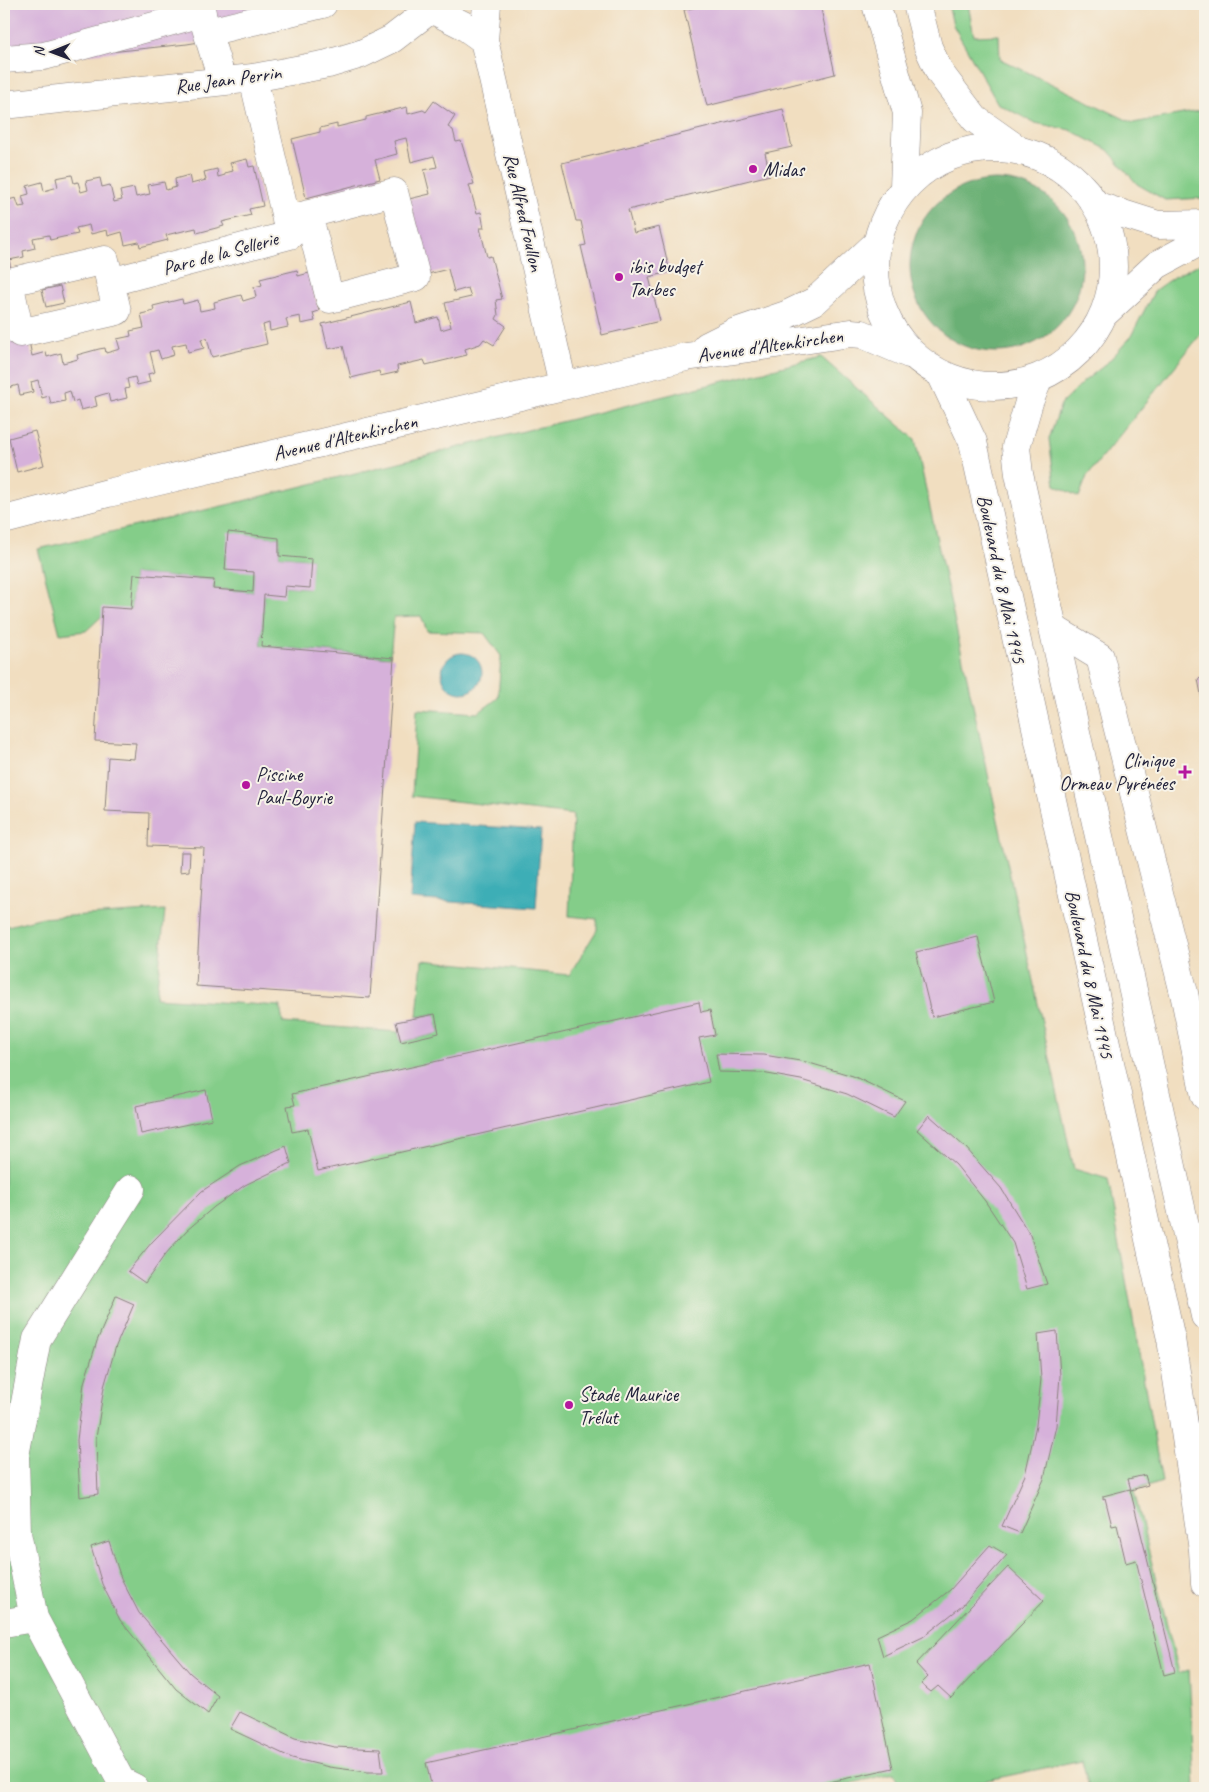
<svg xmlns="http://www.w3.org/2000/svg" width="1209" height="1792" font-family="Caveat,sans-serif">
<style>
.green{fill:#84cd89;stroke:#537862}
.forest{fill:#6bb075;stroke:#466958}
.water{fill:#3daeb6;stroke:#306878}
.building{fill:#d6b1da}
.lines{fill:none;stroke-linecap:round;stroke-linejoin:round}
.minor-casing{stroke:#8a807e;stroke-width:29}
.major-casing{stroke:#8a807e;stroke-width:29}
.minor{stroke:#fff;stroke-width:28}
.major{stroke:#fff;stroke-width:28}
.poi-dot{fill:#b5179e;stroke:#f7f3e8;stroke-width:2}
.labels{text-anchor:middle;stroke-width:4;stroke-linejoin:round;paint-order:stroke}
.street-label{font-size:20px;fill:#22223b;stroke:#f7f3e8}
.poi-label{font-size:20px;fill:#22223b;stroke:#f7f3e8;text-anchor:start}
</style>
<rect width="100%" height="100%" fill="#f7f3e8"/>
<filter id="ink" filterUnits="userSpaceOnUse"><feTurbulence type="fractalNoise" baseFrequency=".02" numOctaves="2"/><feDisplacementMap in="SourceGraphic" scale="10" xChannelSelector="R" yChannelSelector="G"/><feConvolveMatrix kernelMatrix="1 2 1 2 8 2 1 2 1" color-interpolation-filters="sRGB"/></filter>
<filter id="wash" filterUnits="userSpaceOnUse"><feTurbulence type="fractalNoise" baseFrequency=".0096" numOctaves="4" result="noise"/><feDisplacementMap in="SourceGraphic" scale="20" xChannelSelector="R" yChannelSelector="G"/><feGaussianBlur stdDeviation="1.12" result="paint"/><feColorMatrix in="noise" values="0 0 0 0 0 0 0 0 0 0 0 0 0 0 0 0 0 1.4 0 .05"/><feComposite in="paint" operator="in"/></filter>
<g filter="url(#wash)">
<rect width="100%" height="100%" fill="#f1dec0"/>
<!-- green -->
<path class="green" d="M948,4H968L974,36L999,35L1000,59L1133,123L1205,110V198L1165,200L1137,184L1108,150L1070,130L1035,123L998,104L953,25Z
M1205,261V329L1087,476L1079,497L1055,485L1049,439L1061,404L1083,382L1106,364L1130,338L1155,290L1175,276Z
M821,357L915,439L1074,1169L1108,1179L1162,1482L1134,1491L1179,1673L1189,1670L1195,1788H1089L1082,1760L950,1788H900L894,1773L832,1788H4V927L39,918L165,910L156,998L280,1006L283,1023L398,1032L401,1042L439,1033L435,1014L417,1017L422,960L569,975L597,930V919L569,916L573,815L412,796L417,709L478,713L498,698L501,656L484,633L427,631L421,616L394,617L390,657L261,646L264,595L285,586L309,588L312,559L279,556V538L229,533L254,572L253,592L213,589L214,580L134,574L131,609L102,616L86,631L60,634L38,549L235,503Z"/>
<!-- forest -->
<path class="forest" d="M910 266a86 86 0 1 1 172 0a86 86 0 1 1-172 0Z"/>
<!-- water -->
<path class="water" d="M442 673a20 20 0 1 1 40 0a20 20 0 1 1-40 0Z
M415,822L541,830L536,908L410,899Z"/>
<g id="blocks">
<!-- building -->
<path class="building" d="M4,4H340L236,36L187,44L4,63Z
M709,4H820L835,74L707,106L684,10Z
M434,101L455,116L448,127L453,130L456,142L461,141L474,184L469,185L477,213L481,212L484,228H480L487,257L491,256L502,299L496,300L498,315L496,319L506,326L494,345L484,339L480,344L465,349L467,355L426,365L424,360L397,366L398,372L380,376L379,371L351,378L343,346L328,349L322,324L411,302L416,323L438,317L441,330L451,327L445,303L471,297L468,288L454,292L448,269L428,274L409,199L430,194L424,170L437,167L434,156L411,162L406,138L394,141L397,154L375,160L380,179L306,198L292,139L320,132V128L337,124V127L366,120V117L407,107L408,114L423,110L426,112Z
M783,109L792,147L765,153L770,175L628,210L634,233L659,227L670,272L649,277L660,321L602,335L581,246L586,245L581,221H576L562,163Z
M247,159L249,167L254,166L263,206L249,209L251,215L222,222L224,226L197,233L196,228L166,235L168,240L140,247L139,242L125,245L122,232L108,236L107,230L91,234L89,225L76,228L78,234L63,237L50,240L49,235L33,238L35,248L23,251L24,257L9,260L12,273L4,275V201L16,198L19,207L25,206L22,196L29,194L27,186L42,182L44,191L58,187L56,178L72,175L74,183L78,182L81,192L88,190L86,181L100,178L102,187L110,185L114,202L122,200L120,191L134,188L136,197L150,194L148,185L164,182L166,190L176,187L175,179L189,175L191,184L206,180L204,172L217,169L218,177L225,175V173L233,171L230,163Z
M297,270L298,276L309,273L319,311L313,313L315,321L301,324L300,316L286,319L288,327L270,331L269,323L263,325L267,344L212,357L207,338L201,339L204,348L188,352L186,343L172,346L174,355L161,359L158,350L150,352L155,372L148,374L150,382L137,385L135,377L127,379L129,388L125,389L127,398L110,402L108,393L101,395L95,397L97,406L81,410L78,400L73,402L70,391L64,393L65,401L51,404L49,396L42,398L38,380L31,382L33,392L20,395L18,385L4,389V342L15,340L29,341L32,356L46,352L47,357L61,353L63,363L78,359L77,355L99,349L105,348L106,353L120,349L117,339L131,336L130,331L144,328L141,314L154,311L153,306L182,299L183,304L198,300L200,311L215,308L214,302L241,295L243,301L256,297L254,287L262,285L260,279Z
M60,286L64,303L46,307L42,290Z
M35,431L44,465L17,472L9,438Z
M228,532L279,538V556L312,559L310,588L285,586L284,597L264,595L261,646L394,658L370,998L196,986L204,848L148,846L149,813L105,811L108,757L134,759L136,743L95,741L102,607L131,609L134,574L214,580L213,589L253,592L254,572L225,570Z
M1205,677V710H1204L1198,679Z
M181,852H190L189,871L180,872Z
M978,937L994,1002L932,1017L916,952Z
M699,1002L701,1012L710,1010L715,1035L699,1038L709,1082L318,1171L308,1129L292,1132L287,1106L295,1105L292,1094Z
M435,1014L439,1033L401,1042L396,1022Z
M716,1054L764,1055L806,1062L853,1076L905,1101L894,1117L847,1094L801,1080L762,1073L719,1072Z
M206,1090L212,1119L141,1134L136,1106Z
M929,1115L966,1148L1001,1188L1030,1235L1047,1284L1027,1289L1013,1243L985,1201L956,1165L917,1130Z
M286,1146L291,1163L245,1185L214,1207L186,1231L164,1256L145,1283L128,1271L152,1242L202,1191L240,1166Z
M116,1296L134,1304L116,1346L104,1387L96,1438L98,1494L80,1497L77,1440L84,1383L97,1341Z
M1057,1331L1060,1376L1056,1426L1044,1479L1020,1533L1002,1526L1025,1475L1036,1425L1041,1379L1038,1334Z
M1145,1475L1148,1485L1131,1490L1128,1479Z
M1130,1489L1175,1672L1164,1675L1136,1560L1126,1563L1117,1525L1112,1526L1105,1498L1103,1499V1496Z
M109,1541L121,1578L139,1613L190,1673L218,1696L208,1714L176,1689L120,1620L102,1584L91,1547Z
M990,1545L1007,1555L962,1606L923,1637L883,1656L877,1636L913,1619L950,1590Z
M1008,1567L1044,1601L951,1698L938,1686L931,1692L921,1684L928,1677L916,1664Z
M870,1663L893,1768L803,1788H432L426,1763Z
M240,1712L295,1738L334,1747L380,1749L383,1772H367L329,1767L292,1758L230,1729Z"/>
</g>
</g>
<g filter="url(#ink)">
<use href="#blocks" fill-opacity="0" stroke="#8a807e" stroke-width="1"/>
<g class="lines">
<defs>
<path id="minor" d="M487,4L484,40L563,385
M431,9L463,25L484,40
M202,15L222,80
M208,32L323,4
M4,59L44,56L202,13
M4,105L253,78L328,64L361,54L392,39L431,9L435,4
M1098,206L1158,225L1205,224
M286,220L394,192L416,277L330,299L308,214
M105,260L117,311L20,333L9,282Z
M110,282L290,235L253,78
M1105,313L1157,265L1205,239
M707,346L733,333L786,315L815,301L874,246
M4,520L108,493L686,357L851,333L862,334L909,354
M1054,629L1100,657L1184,993L1205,1096
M131,1189L37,1339L15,1456L17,1533L34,1618L121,1781L135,1788
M4,1623L34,1618"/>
<path id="major" d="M876,4L907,113L904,187
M917,4L928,47L940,73L975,119L1016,148
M875 267a119 119 0 1 1 238 0a119 119 0 1 1-238 0Z
M941,374L973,442L1171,1339L1203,1550L1205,1583
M1039,378L1029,402L1016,447L1019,474L1205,1316"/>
</defs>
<!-- minor casing -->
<use href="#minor" class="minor-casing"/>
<!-- major casing -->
<use href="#major" class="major-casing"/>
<!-- minor -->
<use href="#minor" class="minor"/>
<!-- major -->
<use href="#major" class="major"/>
</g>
</g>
<!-- markers -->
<g class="poi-dot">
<circle cx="753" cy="169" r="5"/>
<circle cx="619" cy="277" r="5"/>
<path d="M1182.5 764.5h5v5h5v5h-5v5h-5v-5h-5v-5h5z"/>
<circle cx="246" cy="785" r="5"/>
<circle cx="569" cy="1405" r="5"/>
</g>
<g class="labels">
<!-- street labels -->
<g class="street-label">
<text transform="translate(228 79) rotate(-8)" y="7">Rue Jean Perrin</text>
<text transform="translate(524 212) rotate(77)" y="7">Rue Alfred Foullon</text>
<text transform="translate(220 253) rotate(-15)" y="7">Parc de la Sellerie</text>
<text transform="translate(770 345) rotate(-8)" y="7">Avenue d'Altenkirchen</text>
<text transform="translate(345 437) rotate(-13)" y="7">Avenue d'Altenkirchen</text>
<text transform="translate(1002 579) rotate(78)" y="7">Boulevard du 8 Mai 1945</text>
<text transform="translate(1090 974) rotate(78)" y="7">Boulevard du 8 Mai 1945</text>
</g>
<!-- poi labels -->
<g class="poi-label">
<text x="763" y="176">Midas</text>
<text x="629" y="273">ibis budget<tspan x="629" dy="23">Tarbes</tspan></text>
<text x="1174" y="767" text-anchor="end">Clinique<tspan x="1174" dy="23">Ormeau Pyrénées</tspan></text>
<text x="256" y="781">Piscine<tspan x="256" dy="23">Paul-Boyrie</tspan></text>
<text x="579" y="1401">Stade Maurice<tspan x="579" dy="23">Trélut</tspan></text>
</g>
</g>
<!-- margin -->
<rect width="1209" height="1792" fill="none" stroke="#f7f3e8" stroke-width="20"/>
<!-- north arrow -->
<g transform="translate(52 52) rotate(269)" stroke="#f7f3e8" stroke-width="4" paint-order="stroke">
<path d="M0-4L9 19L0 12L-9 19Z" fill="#22223b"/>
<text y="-8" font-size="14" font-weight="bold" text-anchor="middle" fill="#22223b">N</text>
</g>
</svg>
